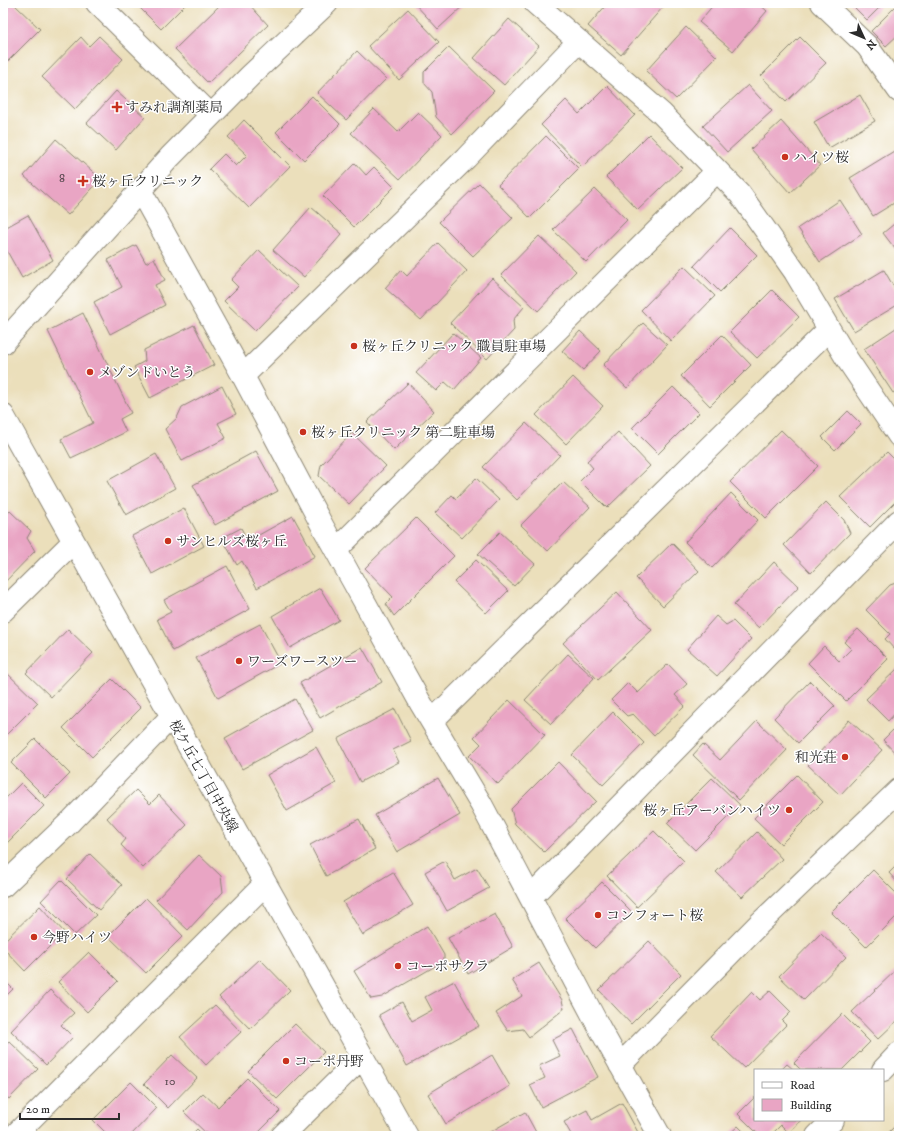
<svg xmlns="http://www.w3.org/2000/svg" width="902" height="1139" font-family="'IM FELL DW Pica','Noto Serif JP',serif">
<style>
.building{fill:#e9a5c4}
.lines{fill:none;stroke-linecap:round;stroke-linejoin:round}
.minor-casing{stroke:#8b8573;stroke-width:24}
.minor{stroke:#fff;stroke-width:22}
.poi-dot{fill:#c8321e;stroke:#fff;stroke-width:1.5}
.labels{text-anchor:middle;stroke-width:3;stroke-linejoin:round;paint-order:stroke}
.number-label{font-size:12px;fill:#5a4a51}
.poi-label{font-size:14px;fill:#2b2b2b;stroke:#fff;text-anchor:start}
.street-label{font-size:14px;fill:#2b2b2b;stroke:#fff}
</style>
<rect width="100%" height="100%" fill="#fff"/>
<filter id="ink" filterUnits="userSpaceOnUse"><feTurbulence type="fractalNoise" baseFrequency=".025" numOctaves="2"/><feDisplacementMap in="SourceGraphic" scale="8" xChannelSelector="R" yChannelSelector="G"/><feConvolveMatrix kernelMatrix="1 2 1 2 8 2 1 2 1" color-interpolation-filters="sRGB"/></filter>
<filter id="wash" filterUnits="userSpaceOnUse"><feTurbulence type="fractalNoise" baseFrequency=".012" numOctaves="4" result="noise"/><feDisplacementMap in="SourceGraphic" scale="16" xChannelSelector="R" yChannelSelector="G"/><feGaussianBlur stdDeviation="0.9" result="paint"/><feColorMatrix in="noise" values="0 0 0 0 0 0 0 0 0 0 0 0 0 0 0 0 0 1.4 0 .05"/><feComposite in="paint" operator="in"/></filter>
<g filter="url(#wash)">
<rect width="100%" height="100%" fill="#ebdfbb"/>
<g id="blocks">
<!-- building -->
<path class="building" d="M10,3H16L15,5L40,29L3,66V10Z
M137,3H187L161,29L136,4Z
M222,3H248L268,25L208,83L175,49Z
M414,3H466L438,29Z
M608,3H659L663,7L621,55L588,26Z
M715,3H758L767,11L733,51L699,22Z
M850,3H884L867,20Z
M899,3V34L886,46L871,31Z
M408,9L439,42L399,80L368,46Z
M509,19L539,46L504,85L474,58Z
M686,27L717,57L676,99L646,71Z
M99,36L123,59L75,109L42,77L81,37L89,46Z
M800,37L826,63L786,102L761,76Z
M449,47L494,91L452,134L436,117L432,92L424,83V72Z
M357,51L386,79L346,120L317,93Z
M748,85L772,111L727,152L703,126Z
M607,86L635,115L582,167L541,125L566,100L579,114Z
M116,91L145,117L116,150L87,123Z
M860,95L875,121L829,148L814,122Z
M312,96L340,124L304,160L276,132Z
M374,109L398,132L418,112L442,135L400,179L351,133Z
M244,120L290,166L249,208L209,169L224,154L236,166L247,155L228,137Z
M781,121L820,165L790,193L751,149Z
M649,134L682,168L638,210L606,177Z
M546,136L579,169L530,218L498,185Z
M56,139L101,179L68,215L24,176Z
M899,148V200L873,216L850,178Z
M355,163L366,175L374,167L394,187L354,227L323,196Z
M479,183L513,218L473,256L439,222Z
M595,189L627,220L586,262L553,230Z
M840,200L862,234L820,262L798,228Z
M311,207L342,234L304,277L273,250Z
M28,215L53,260L22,278L3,244V229Z
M899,220V254L883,233Z
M730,228L757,255L720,292L694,266Z
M539,236L576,271L538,311L501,275Z
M438,243L467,271L421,320L385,288L401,270L407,276Z
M136,245L146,263L154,258L165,280L155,285L165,305L110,334L94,302L122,287L108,260Z
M259,250L298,287L255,331L224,301L238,287L231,280Z
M684,266L715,296L671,341L641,310Z
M884,270L899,296V304L854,331L835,299Z
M492,278L524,307L513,320L514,330L487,359L450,323Z
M772,290L799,317L757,358L730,332Z
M83,313L131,413L120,419L126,432L71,458L61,439L93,423L48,331Z
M643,323L667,345L627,388L603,365Z
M194,325L214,365L150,398L134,367L145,361L144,350Z
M899,326V389L893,393L864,349Z
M580,331L601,351L583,370L562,351Z
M453,333L481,358L454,390L445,382L436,391L416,373Z
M722,335L751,365L710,406L681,376Z
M573,377L603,406L566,444L536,415Z
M408,383L434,411L394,450L367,422Z
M222,386L236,414L218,423L226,438L182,461L165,429L177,418L182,407Z
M673,387L699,413L658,454L632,428Z
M848,411L861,424L835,450L822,437Z
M526,423L560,455L517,500L483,467Z
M781,430L818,466L766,518L730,482Z
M618,432L650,466L607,508L580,481L593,468L587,461Z
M352,433L386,466L349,504L319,476L321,465Z
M256,451L278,491L215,525L193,485Z
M887,452L899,464V498L870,527L840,497Z
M156,454L175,488L126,515L107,481Z
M476,478L499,500L462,538L435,513L452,495L456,499Z
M563,482L590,507L548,551L521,525Z
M731,493L758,520L712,568L685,542Z
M826,502L844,520L850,533L811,573L784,545Z
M184,508L204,546L152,574L132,536Z
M10,511L31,531L27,538L35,551L3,584V518Z
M293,516L315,556L257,588L242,561L237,565L222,538L241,528L248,541Z
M416,518L454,556L394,616L386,604L393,597L365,568Z
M500,532L535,564L514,586L478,554Z
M672,543L699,571L663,606L636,578Z
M476,560L508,591L486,613L454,582Z
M774,562L799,586L759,628L734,605Z
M227,566L250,609L173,651L157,619L171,612L164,600Z
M899,582V645L895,650L885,639L890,634L866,610L890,585Z
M320,588L339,620L290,648L272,616Z
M617,592L652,630L598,680L563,643Z
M716,616L726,625L733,621L751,639L717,676L687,649Z
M260,624L281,663L218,698L196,658Z
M68,629L93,653L51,697L26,673Z
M858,629L888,659L846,701L808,663L824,646L839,661L851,649L844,642Z
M362,647L382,682L320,718L300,683Z
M568,654L594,678L551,724L525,700Z
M668,664L687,684L675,695L685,706L654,736L633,714L627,716L611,700L628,683L638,693Z
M899,667V709L888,721L866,699Z
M5,671L38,703L3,738V673Z
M112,679L141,708L92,757L63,728Z
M810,681L835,706L798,743L774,718Z
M295,699L313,730L242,769L225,738Z
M509,700L545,735L498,784L469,756L481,744L474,737Z
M395,709L411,741L393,750L399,762L360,782L338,739Z
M613,712L644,743L603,785L572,755Z
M849,720L882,750L840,795L808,765Z
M757,721L787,750L739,800L693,755L703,744L720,760Z
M899,724V757L883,740Z
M35,739L70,774L46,798L11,763Z
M316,747L336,783L287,811L267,775Z
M558,762L596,801L544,852L515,824L511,809Z
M797,775L823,802L781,844L754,818Z
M438,778L460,815L397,852L375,815Z
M712,778L740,805L695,850L667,823Z
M21,783L44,806L6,844L3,841V801Z
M136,790L150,804L159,795L187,825L143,868L121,845L126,839L107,818Z
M359,819L375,849L326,876L310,845Z
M654,831L684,861L637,907L607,876Z
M757,832L782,859L742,897L716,872Z
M90,854L122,885L99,910L67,879Z
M199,855L221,876L223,892L188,930L156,900Z
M445,861L455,880L477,868L489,888L447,911L425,872Z
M899,863V884L889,873Z
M873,870L899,896V914L866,947L831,912Z
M393,872L413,905L363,935L343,902Z
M61,880L96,915L75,935L41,901Z
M602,882L632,912L595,948L565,918Z
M146,898L183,936L146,973L108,936Z
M40,906L64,932L25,971L3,948V942Z
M495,914L513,947L468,974L448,938Z
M427,926L444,955V961L382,997L371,999L354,971Z
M821,933L846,957L804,1000L779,976Z
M649,941L681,974L631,1024L599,990Z
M89,952L118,981L87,1012L58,982Z
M260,959L290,990L250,1029L219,997Z
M539,963L562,1000L564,1009L529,1037L523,1029L508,1031L496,1013L522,996L512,980Z
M897,969L899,971V1019L878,1039L852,1012Z
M3,979L13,989L3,999Z
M454,981L479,1026L407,1066L379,1015L402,1002L412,1021L432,1010L425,997Z
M50,990L74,1013L61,1025L73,1037L46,1065L11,1031Z
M770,991L791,1012L782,1021L786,1025L744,1068L710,1036L752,992L760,1000Z
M215,1005L241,1032L206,1065L180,1037Z
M842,1014L870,1042L842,1070H801L794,1063Z
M295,1024L324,1052L277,1099L248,1071Z
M573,1029L598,1077L541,1107L530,1085L545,1078L539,1066L560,1056L552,1040Z
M9,1041L38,1069L9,1099L3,1093V1047Z
M172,1055L197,1078L168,1108L144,1084Z
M492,1055L510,1086L446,1124L428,1094Z
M787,1064L794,1070H781Z
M247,1078L280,1111L255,1136H209L184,1112L203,1093L218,1107Z
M131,1082L157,1108L130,1136H109L93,1120Z
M755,1097V1120H801L789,1133L781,1125L770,1136H760L738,1114Z
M622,1103L640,1136H572L564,1122L587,1110L592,1120Z
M525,1112L538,1136H483Z
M899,1122V1136H885Z
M738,1126L748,1136H727Z
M197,1129L204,1136H190Z"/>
</g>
</g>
<g filter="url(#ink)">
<use href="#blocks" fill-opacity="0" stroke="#8b8573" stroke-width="1"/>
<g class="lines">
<defs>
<path id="minor" d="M97,3L211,115
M535,3L661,113L740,194L795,272L847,359L899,436
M822,3L867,46L899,91
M140,190L243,376L323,527L420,702L481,804L599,1027L660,1136
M3,343L170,157L250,76L327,3
M243,376L466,158L579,41
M3,415L407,1136
M336,550L717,171
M3,611L73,542
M432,721L829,329
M3,886L71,821L171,717
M531,897L899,521
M620,1065L760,923L899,790
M883,1070L899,1053
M14,1136L265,884
M282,1136L362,1057
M817,1136L833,1120"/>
</defs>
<!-- minor casing -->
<use href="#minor" class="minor-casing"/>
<!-- minor -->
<use href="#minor" class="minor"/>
</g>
</g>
<!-- markers -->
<g class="poi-dot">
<path d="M115 101h4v4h4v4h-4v4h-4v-4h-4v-4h4z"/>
<circle cx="785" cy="157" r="4"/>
<path d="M81 175h4v4h4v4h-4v4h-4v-4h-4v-4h4z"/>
<circle cx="354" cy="346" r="4"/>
<circle cx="90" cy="372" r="4"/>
<circle cx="303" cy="432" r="4"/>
<circle cx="168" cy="541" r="4"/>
<circle cx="239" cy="661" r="4"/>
<circle cx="845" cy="757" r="4"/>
<circle cx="789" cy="810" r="4"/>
<circle cx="598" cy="915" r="4"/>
<circle cx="34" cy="937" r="4"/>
<circle cx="398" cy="966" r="4"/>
<circle cx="286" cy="1061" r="4"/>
</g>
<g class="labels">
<!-- number labels -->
<g class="number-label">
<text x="62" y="182">8</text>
<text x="170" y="1085">10</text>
</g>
<!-- poi labels -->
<g class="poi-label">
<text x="125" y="112">すみれ調剤薬局</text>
<text x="793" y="162">ハイツ桜</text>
<text x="92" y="186">桜ヶ丘クリニック</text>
<text x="362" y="351">桜ヶ丘クリニック 職員駐車場</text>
<text x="98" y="377">メゾンドいとう</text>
<text x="311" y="437">桜ヶ丘クリニック 第二駐車場</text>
<text x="176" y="546">サンヒルズ桜ヶ丘</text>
<text x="247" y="666">ワーズワースツー</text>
<text x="837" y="762" text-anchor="end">和光荘</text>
<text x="781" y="815" text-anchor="end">桜ヶ丘アーバンハイツ</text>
<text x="606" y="920">コンフォート桜</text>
<text x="42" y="942">今野ハイツ</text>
<text x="406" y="971">コーポサクラ</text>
<text x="294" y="1066">コーポ丹野</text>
</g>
<!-- street labels -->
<g class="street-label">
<text transform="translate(204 776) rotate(61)" y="5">桜ケ丘七丁目中央線</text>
</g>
</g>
<!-- margin -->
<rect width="902" height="1139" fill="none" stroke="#fff" stroke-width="16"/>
<!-- legend -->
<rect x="754" y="1069" width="130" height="52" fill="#ffffff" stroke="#aaaaaa"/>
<rect x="762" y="1082" width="20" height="6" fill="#ffffff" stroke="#aaaaaa"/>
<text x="790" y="1089" font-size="12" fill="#2b2b2b">Road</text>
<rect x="762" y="1099" width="20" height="12" fill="#e9a5c4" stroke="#aaaaaa"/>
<text x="790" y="1109" font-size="12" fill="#2b2b2b">Building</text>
<!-- north arrow -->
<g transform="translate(864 38) rotate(134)" stroke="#ffffff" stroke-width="3" paint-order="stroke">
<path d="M0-3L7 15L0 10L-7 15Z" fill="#2b2b2b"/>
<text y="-6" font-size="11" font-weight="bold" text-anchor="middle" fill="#2b2b2b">N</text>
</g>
<!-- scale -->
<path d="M20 1113v6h99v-6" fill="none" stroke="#2b2b2b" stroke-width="2"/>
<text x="26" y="1113" font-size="12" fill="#2b2b2b" stroke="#ffffff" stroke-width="3" paint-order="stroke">20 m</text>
</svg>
